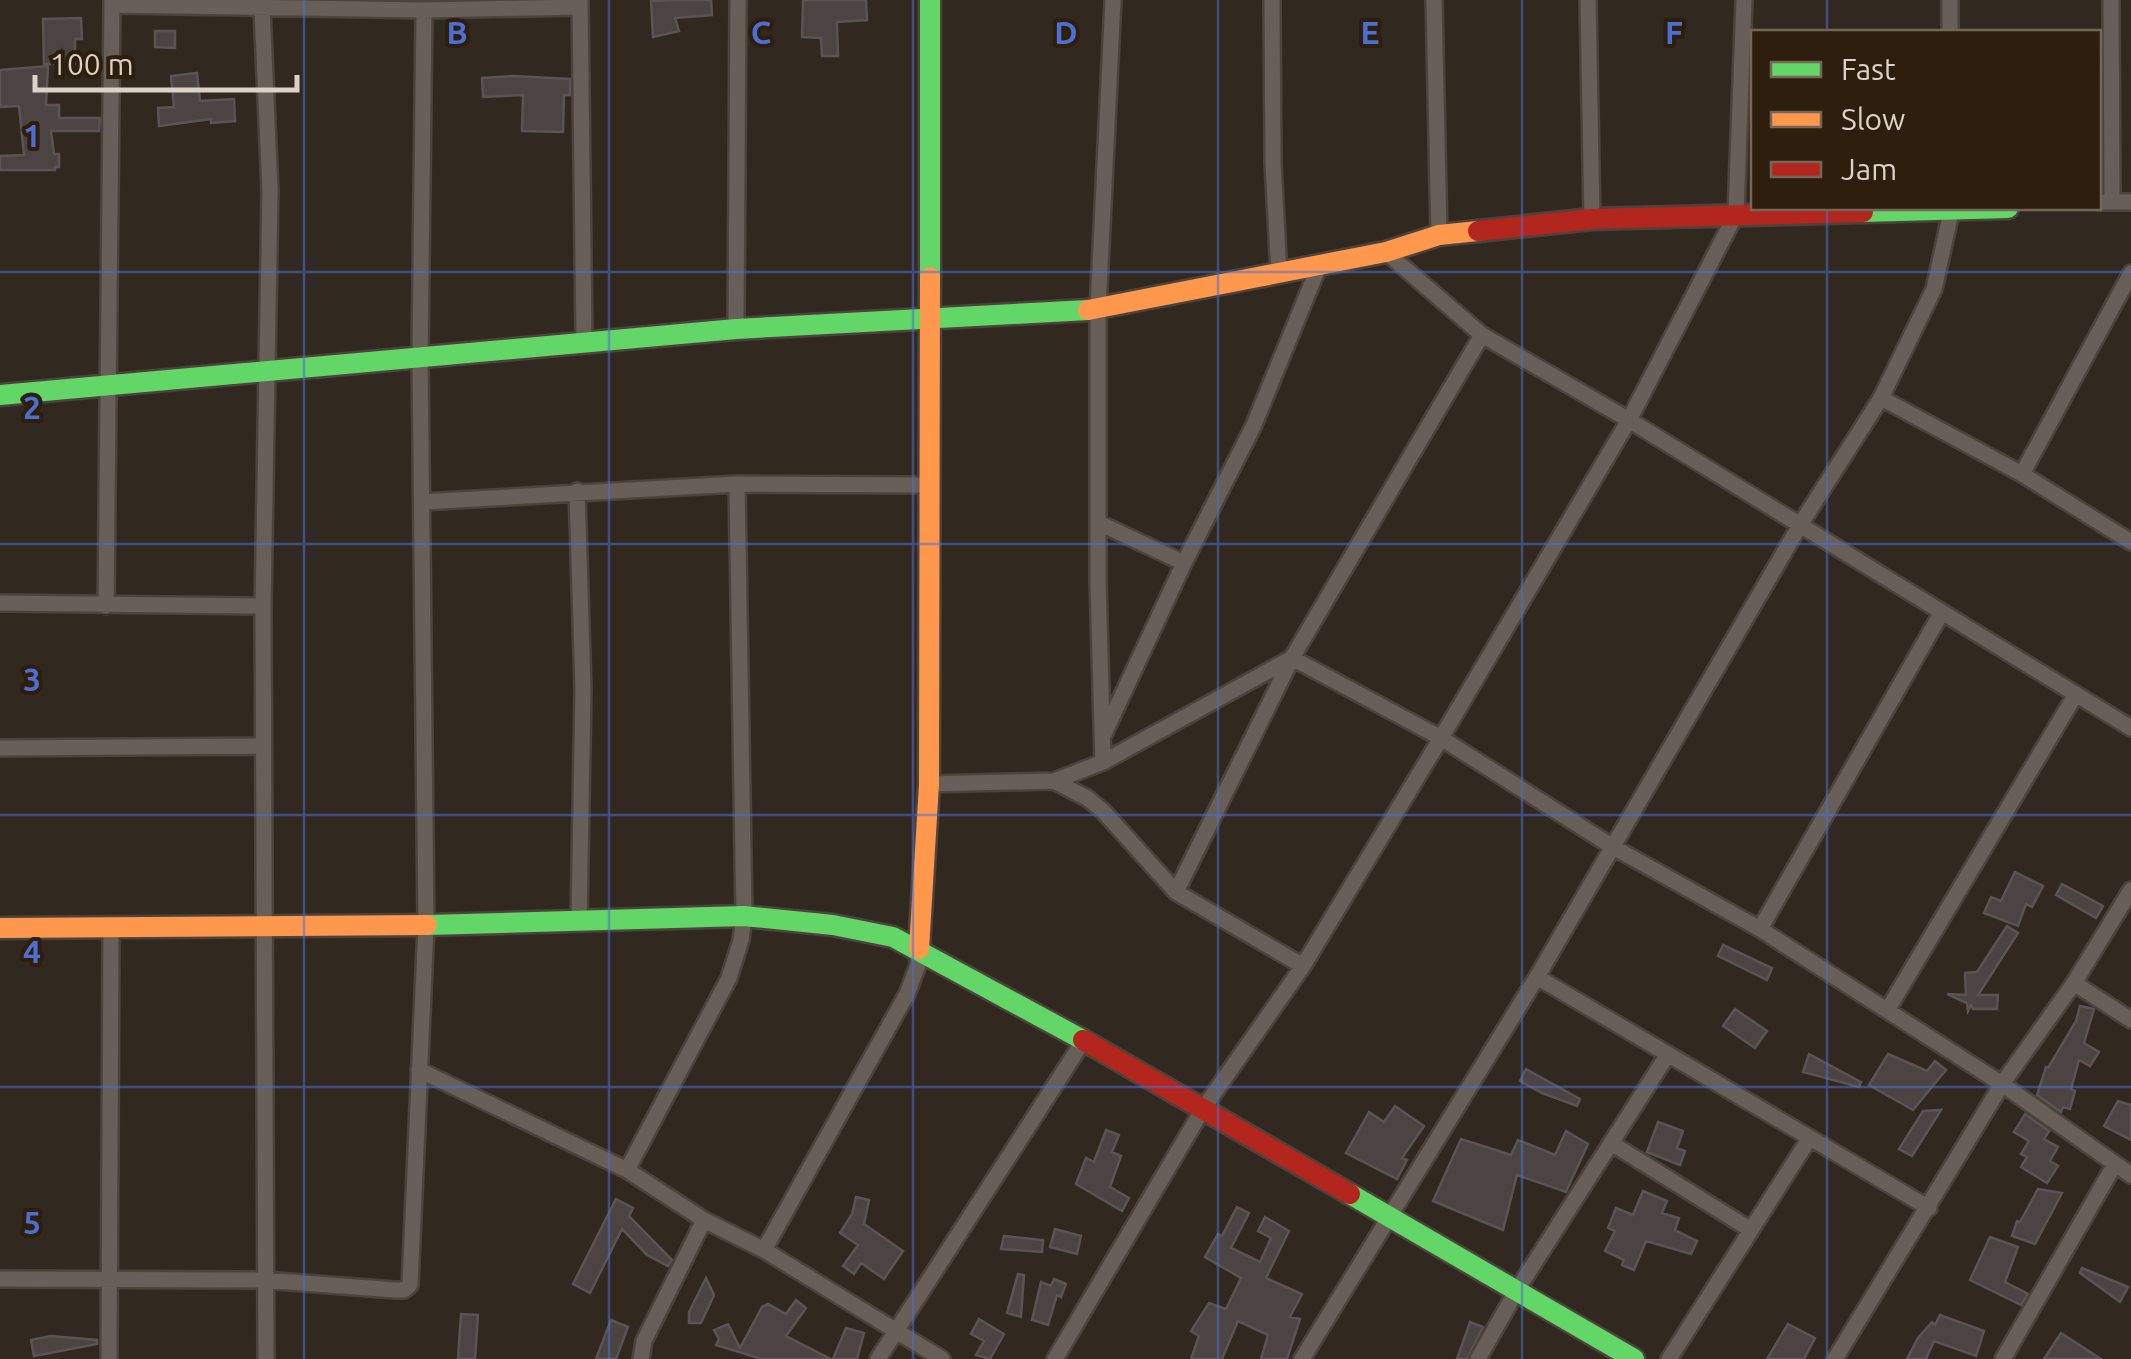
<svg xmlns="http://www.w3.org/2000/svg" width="2131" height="1359" font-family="Ubuntu,sans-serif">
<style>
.building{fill:#4b4442;stroke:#5b5454;stroke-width:2.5}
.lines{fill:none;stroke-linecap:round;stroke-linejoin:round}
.street-casing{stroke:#4b433c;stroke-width:20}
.fast-casing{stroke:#4b433c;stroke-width:25}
.slow-casing{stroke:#4b433c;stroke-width:25}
.jam-casing{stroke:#4b433c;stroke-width:25}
.street{stroke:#675f58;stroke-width:15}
.fast{stroke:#63d668;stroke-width:20}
.slow{stroke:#ff974d;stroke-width:20}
.jam{stroke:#b3261e;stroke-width:20}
.grid{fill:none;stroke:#4d6fd4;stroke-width:2.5;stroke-opacity:0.55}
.grid-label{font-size:32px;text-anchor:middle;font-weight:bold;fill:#4d6fd4;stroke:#2e1e0d;stroke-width:8;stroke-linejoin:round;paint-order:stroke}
</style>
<rect width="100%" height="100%" fill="#31281f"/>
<!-- building -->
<path class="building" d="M676,0H711L712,15L675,18L679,31L653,37L651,1Z
M803,0H866L867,20L837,22L838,56H822L821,38L802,37Z
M81,18L82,39H75V64H44L43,19Z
M155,31H175V48L155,47Z
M48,66L46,105H59V118H100L99,131H51L54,154H59V167H55V170H0V156L24,155L19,106L0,107V70Z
M197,73L200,101L234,99L235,121L211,123V119L159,126L158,108L174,107L171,76Z
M512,76L570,79V95H564L563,132L522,131L523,95L483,97L482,78Z
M2015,872L2043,886L2032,907L2026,904L2018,926L1984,913L1991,897L2001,901Z
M2062,884L2103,906L2096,918L2056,895Z
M2007,926L2018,933L1978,995H1998L1997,1009H1973L1971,1005L1968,1011L1967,1003L1947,994L1966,995L1965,973L1977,972Z
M1723,945L1772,968L1767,980L1718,956Z
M2080,1006L2094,1009L2084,1043L2099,1052L2090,1066L2079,1060L2071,1089L2075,1091L2070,1109L2063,1107L2061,1112L2037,1095L2046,1067L2048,1068L2076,1021Z
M1735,1009L1767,1031L1755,1048L1723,1026Z
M1809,1054L1861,1082L1859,1087L1803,1072Z
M1888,1054L1927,1071L1935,1061L1946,1070L1913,1110L1869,1085Z
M1526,1069L1580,1099L1577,1106L1542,1093L1520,1081Z
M2118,1101L2131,1105V1140L2104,1126Z
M1395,1106L1424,1126L1402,1158L1407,1160L1397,1179L1346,1153L1369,1112L1384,1122Z
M1941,1110L1912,1156L1899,1149L1923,1111Z
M2025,1114L2049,1131L2044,1139L2058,1147L2050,1161L2058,1166L2047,1183L2021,1167L2027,1157L2021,1154L2029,1141L2014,1132Z
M1658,1122L1683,1131L1677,1148L1685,1151L1680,1165L1647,1152Z
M1106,1130L1119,1135L1112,1152L1121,1156L1110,1187L1129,1198L1122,1211L1076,1184L1086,1158L1094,1162Z
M1566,1131L1588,1144L1566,1192L1517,1175L1503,1230L1433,1201L1461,1139L1511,1155L1518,1140L1555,1155Z
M2038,1189L2062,1193L2035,1244L2012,1236L2017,1221L2020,1222Z
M1643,1191L1667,1201L1662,1213L1679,1218L1675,1230L1697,1241L1691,1254L1646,1241L1634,1270L1622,1265L1624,1260L1605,1251L1615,1231L1608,1228L1616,1208L1633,1215Z
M856,1197L869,1200L864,1224L903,1251L884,1279L861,1263L854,1274L843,1266L858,1245L840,1233L852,1214Z
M616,1199L633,1208L629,1216L672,1260L668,1266L647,1255L622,1229L590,1293L573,1284Z
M1237,1207L1249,1213L1231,1248L1260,1262L1271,1238L1258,1231L1265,1217L1289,1231L1266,1278L1302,1294L1290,1317L1300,1319L1287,1359H1261L1268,1335L1238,1321L1222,1359H1191L1199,1336L1191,1331L1209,1303L1226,1309L1241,1278L1205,1257L1218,1234L1222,1236Z
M1055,1229L1081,1236L1077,1254L1050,1247Z
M1004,1236L1043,1240L1042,1252L1001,1249Z
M1990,1237L2018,1247L2005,1282L2028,1294L2021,1305L1970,1280Z
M2082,1268L2128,1287L2120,1302L2080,1273Z
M1018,1274L1024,1275L1021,1317L1007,1313Z
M706,1278L714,1295L701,1323H689V1312Z
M1054,1279L1066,1284L1061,1297L1057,1295L1048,1325L1032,1320L1041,1282L1051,1286Z
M796,1300L806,1308L786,1336L831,1359H762L716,1345L719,1339L714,1330L728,1324L740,1348L762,1307L768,1304L786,1314Z
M461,1314L478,1315L475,1359H458Z
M1940,1315L1984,1331L1976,1356L1934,1341L1926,1359H1907L1918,1338L1932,1322L1935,1325Z
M979,1319L1004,1334L990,1359L976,1355L984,1341L971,1334Z
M611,1320L628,1327L616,1359H596Z
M1470,1322L1483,1327L1467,1359H1457Z
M1788,1324L1815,1338L1804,1359H1767Z
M846,1328L864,1333L857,1359H833Z
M2061,1333L2101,1359H2044Z
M51,1336L97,1340V1344L34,1356L31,1340Z"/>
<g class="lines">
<defs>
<path id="street" d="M580,0L584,341
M1272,0L1273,163L1279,274
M1434,0L1439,235
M1588,0L1592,219
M1950,0V32
M2111,0L2112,202
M112,5L424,10L580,7
M262,8L270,191L263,606L266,1359
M2098,202H2131
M1386,252L1482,335L1629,420L2131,728
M736,329L738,0
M1881,398L2022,474L2131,542
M2022,474L2131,273
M577,491L583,689L579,921
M422,502L737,484L930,485
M1099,523L1184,563
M0,603L263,606
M106,606L112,0
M1104,734L1184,563L1253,427L1319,266
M0,748L263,746
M1103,762L1098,582V309L1113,0
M1054,781L1087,798L1103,811L1176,892L1303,966
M929,784L1054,781L1103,762L1292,658L1441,738L1613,847L1760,929L2002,1084L2131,1175
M1176,892L1292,658L1482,335
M1760,929L1942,612
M1537,977L1929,1208
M2074,983L2131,1020
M1888,1009L2076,694
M419,1070L627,1170L704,1220L764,1250L942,1359
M1611,1143L1751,1230
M627,1170L729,978L741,940L744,916L737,484
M764,1250L907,994L918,965L919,949
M0,1279L264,1280L395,1290H404L410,1285L426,925L420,357L424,10
M109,1359L111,929
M641,1359L644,1341L704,1220
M878,1359L1084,1040
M1055,1359L1203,1109L1303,966L1441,738L1629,420L1736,214L1744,0
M1302,1359L1537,977L1800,525L1881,398L1934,289L1952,208
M1478,1359L1517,1290L1668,1054
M1669,1359L1809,1139
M1835,1359L2002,1084L2074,983L2131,890
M2003,1359L2115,1164"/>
<path id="fast" d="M1863,212L2008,208
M930,277V0
M0,395L736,329L1088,310
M427,925L744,916L833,925L893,937L1083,1040
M1350,1194L1634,1359"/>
<path id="slow" d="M1088,310L1386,252L1439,235L1478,231
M0,928L427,925
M919,949L929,784L930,277"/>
<path id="jam" d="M1478,231L1592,219L1863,212
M1083,1040L1350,1194"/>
</defs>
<!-- street casing -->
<use href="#street" class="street-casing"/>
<!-- fast casing -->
<use href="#fast" class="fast-casing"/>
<!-- slow casing -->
<use href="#slow" class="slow-casing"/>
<!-- jam casing -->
<use href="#jam" class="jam-casing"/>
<!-- street -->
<use href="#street" class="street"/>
<!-- fast -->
<use href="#fast" class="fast"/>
<!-- slow -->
<use href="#slow" class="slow"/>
<!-- jam -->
<use href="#jam" class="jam"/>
</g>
<!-- grid -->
<path class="grid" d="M304,0V1359M609,0V1359M913,0V1359M1218,0V1359M1522,0V1359M1827,0V32M1827,208V1359M0,272H2131M0,544H2131M0,815H2131M0,1087H2131"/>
<g class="grid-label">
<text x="457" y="44">B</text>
<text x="761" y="44">C</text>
<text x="1066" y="44">D</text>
<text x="1370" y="44">E</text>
<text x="1674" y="44">F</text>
<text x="32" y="147">1</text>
<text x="32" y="419">2</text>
<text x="32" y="691">3</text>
<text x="32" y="963">4</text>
<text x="32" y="1234">5</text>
</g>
<!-- legend -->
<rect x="1751" y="30" width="350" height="180" fill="#2e1e0d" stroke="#746658" stroke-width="2.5"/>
<rect x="1771" y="62" width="50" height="15" fill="#63d668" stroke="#746658" stroke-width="2.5"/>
<text x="1841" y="80" font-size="30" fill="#ddd2c8">Fast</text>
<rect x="1771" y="112" width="50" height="15" fill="#ff974d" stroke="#746658" stroke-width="2.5"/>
<text x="1841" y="130" font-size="30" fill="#ddd2c8">Slow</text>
<rect x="1771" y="162" width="50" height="15" fill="#b3261e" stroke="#746658" stroke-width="2.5"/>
<text x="1841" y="180" font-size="30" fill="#ddd2c8">Jam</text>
<!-- scale -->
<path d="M35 75v15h262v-15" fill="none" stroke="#ddd2c8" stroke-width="5"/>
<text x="50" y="75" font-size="30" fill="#ddd2c8" stroke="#2e1e0d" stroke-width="8" paint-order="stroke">100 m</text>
</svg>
